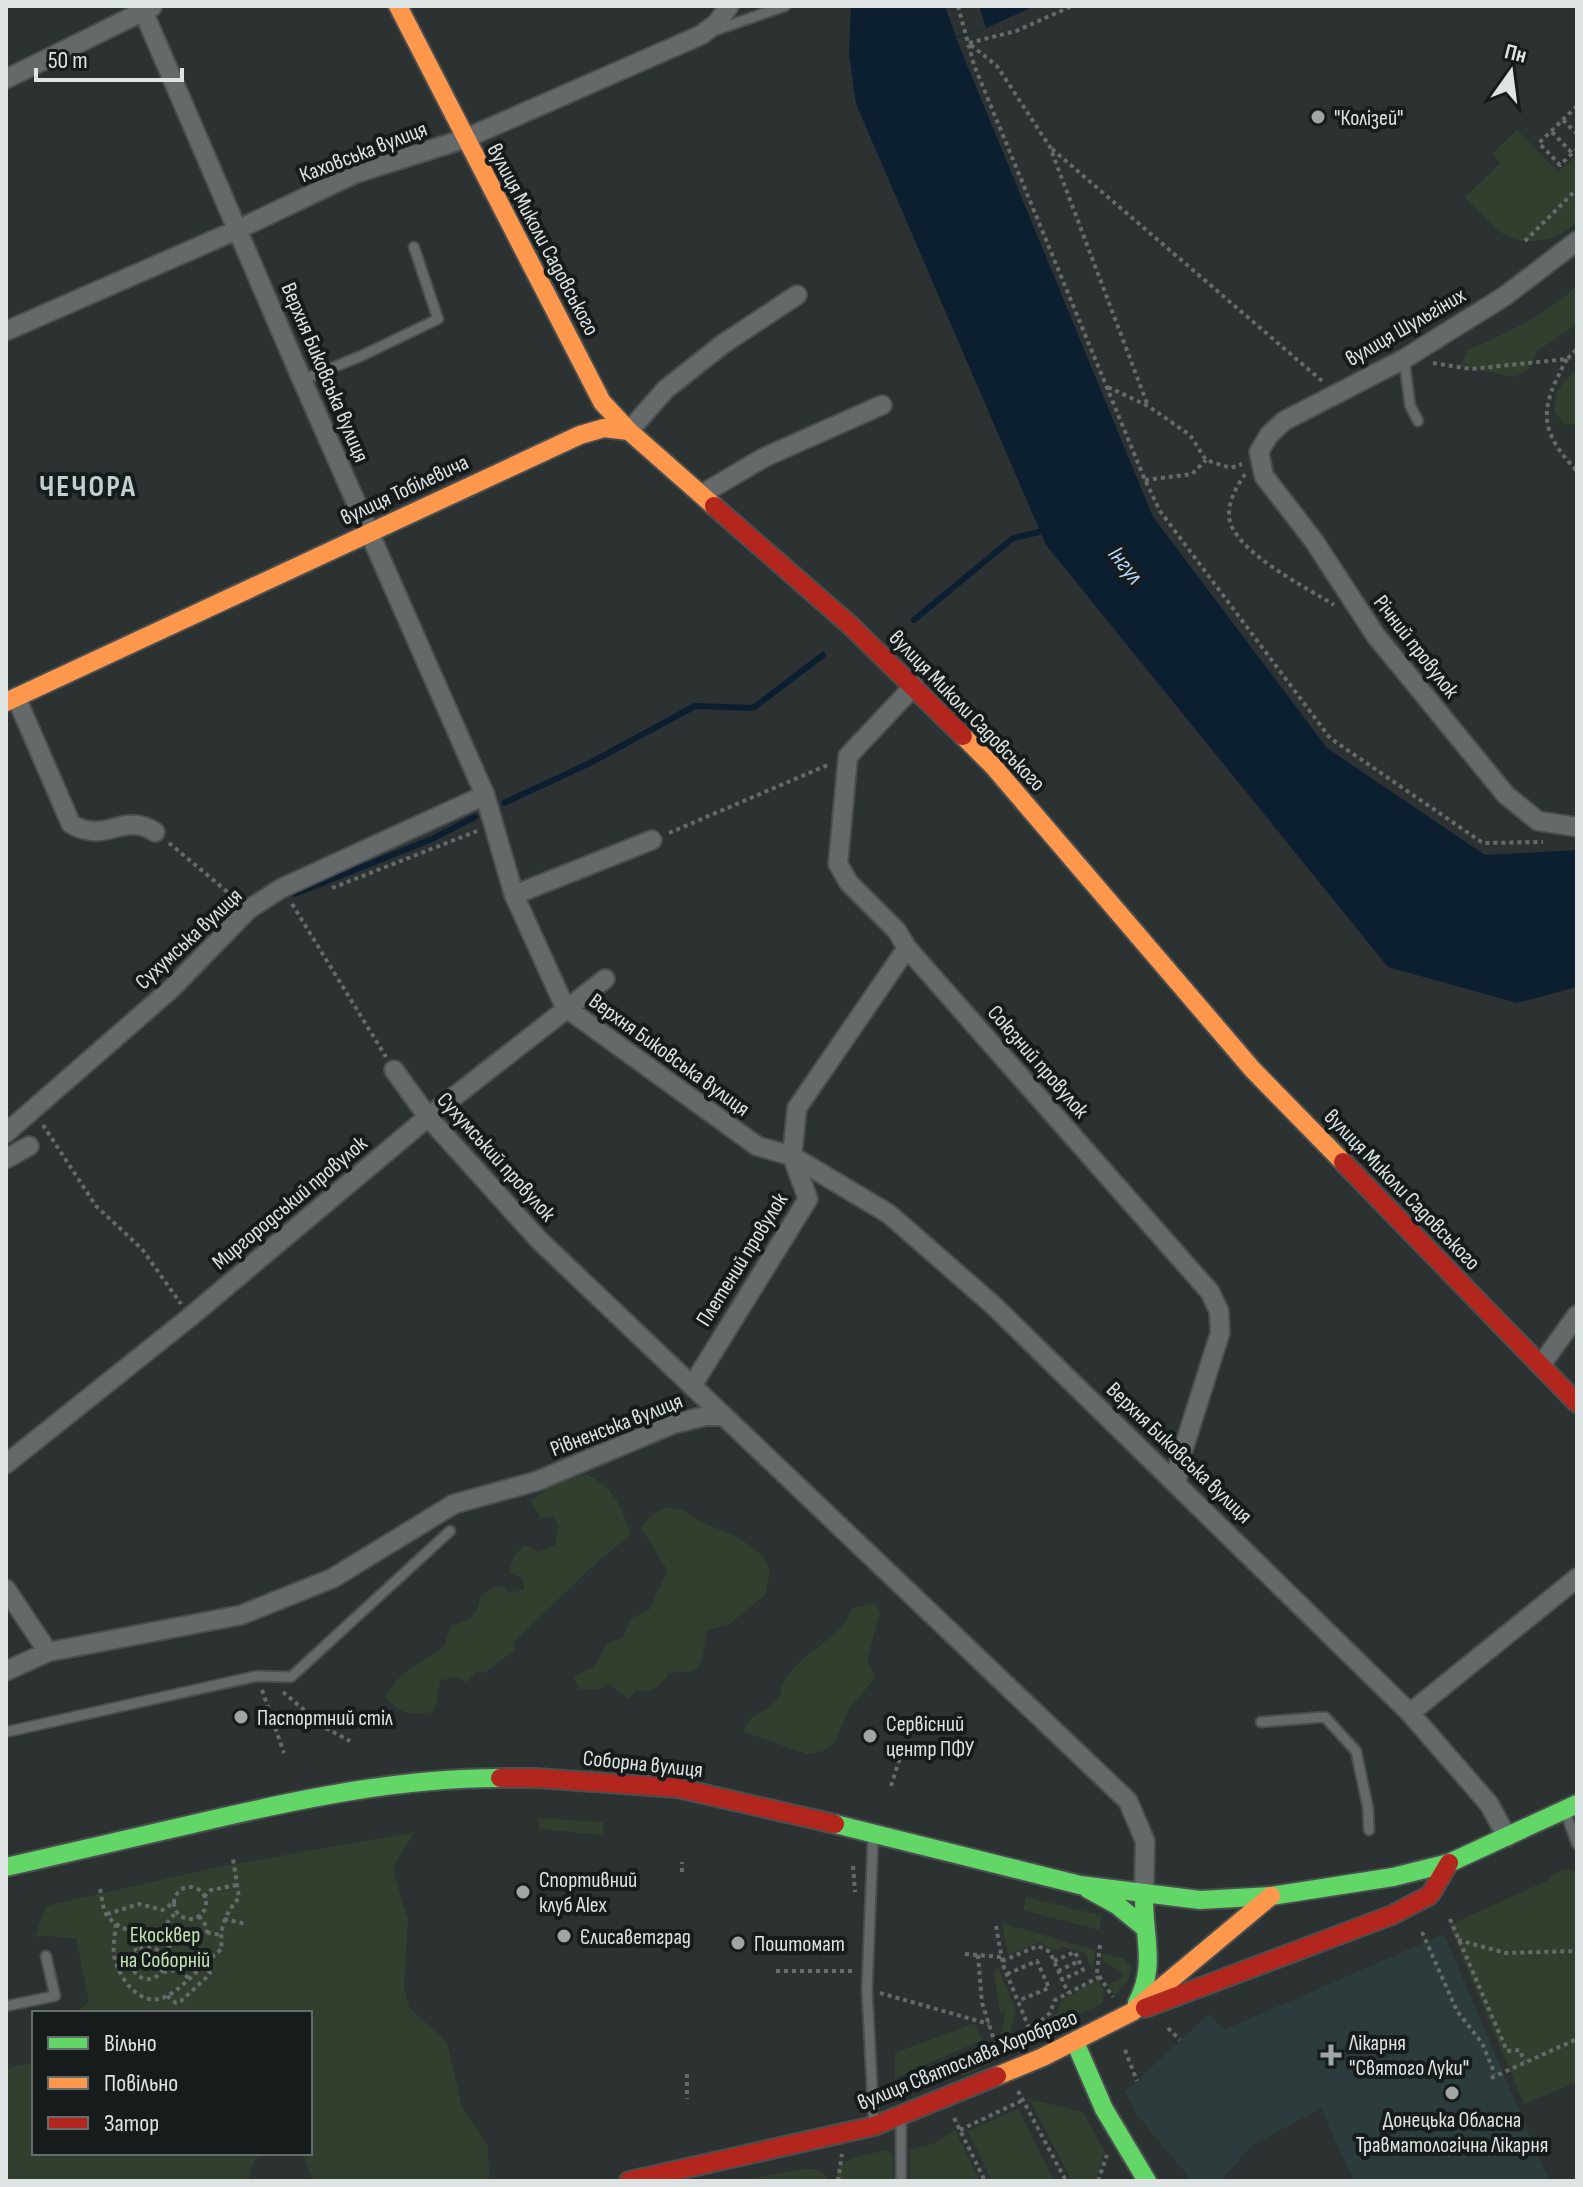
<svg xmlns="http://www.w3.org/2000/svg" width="1583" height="2187" font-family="'Sofia Sans Condensed',sans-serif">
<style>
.built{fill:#2c3c3c}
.green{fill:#333f2e}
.water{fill:#0c1f31}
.pier{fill:#2c3232}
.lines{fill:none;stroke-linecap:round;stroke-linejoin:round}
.stream{stroke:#0c1f31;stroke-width:6}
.lane-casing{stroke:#4a4e4e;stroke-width:13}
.street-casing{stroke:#4a4e4e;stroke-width:22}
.fast-casing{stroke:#4a4e4e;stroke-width:22}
.slow-casing{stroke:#4a4e4e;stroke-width:22}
.jam-casing{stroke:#4a4e4e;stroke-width:22}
.path{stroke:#666a6a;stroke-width:4;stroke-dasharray:4 4;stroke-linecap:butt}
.lane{stroke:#656969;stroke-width:9}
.street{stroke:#656969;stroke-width:18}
.fast{stroke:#63d668;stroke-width:18}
.slow{stroke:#ff974d;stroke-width:18}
.jam{stroke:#b3261e;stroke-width:18}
.poi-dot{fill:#9fa6a5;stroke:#161b1b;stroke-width:3}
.labels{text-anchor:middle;stroke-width:8;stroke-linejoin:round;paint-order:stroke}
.poi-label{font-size:22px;fill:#dde4e3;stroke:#161b1b;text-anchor:start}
.street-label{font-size:22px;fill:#dde4e3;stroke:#161b1b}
.park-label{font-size:22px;fill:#c3e3b0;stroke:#161b1b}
.water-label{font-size:24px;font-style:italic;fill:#b6d7fb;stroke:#161b1b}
.district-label{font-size:30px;font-weight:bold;letter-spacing:2px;fill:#c3cfce;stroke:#161b1b}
</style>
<rect width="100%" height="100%" fill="#2c3232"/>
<!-- built -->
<path class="built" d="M1444,1934L1549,2181H1354L1321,2108L1253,2145L1220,2181H1192L1137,2115L1125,2092L1209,2014L1224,2030Z"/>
<!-- green -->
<path class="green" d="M1517,130L1558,172L1577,155V222C1557,241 1528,247 1503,234L1465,197L1501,163L1492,154Z
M1577,286V324L1537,351L1529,368L1515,377L1460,366L1467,350C1507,334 1545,315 1577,286Z
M1577,369V424H1565L1555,413C1554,389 1561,385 1577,369Z
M586,1474C615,1489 621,1506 631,1535C588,1566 553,1606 514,1642L515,1650L484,1673L476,1671L467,1682L457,1677L441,1680C437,1691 438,1702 433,1712C411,1715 399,1715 385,1696L397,1680L409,1669L443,1648L452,1625C470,1621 477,1616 480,1597L490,1589L502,1586L508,1593L524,1590L523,1578L509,1573L514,1556L524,1545L538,1552L555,1545L559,1527L554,1517L541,1518L530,1501L557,1483Z
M666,1507L685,1511L701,1522L738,1537L763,1556L770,1572L765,1595L728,1625L707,1630L702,1661L693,1671L669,1673C661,1686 652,1694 636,1690L628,1699L608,1683L598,1690L579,1689L574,1677L594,1666L607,1644L623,1637L632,1618L649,1610L668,1571L641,1528L651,1515Z
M875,1603L880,1613L867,1659L875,1678L848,1710L836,1741L823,1751L807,1754L744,1732C752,1710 759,1716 774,1703C782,1696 780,1688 784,1681C798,1658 821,1647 839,1630C845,1624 849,1615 853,1608Z
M538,1818L603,1822V1835L539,1829Z
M415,1832L394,1865L395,1877L408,1920L404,1986L409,2007L447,2043L462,2107L488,2146L489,2179L485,2181H313L303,2153H310V2013H75L89,2002L76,1938C62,1939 48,1934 35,1937L46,1906L213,1868Z
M1565,1869L1577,1871V2082L1524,2104L1449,1925L1549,1880L1554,1874Z
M1026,1897L1102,1916L1099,1930L1023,1910Z
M1002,1923L1095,1950L1093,1972L1085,1953L1063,1947L1053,1951L1040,1942L1008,1955Z
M1103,1953L1124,1959L1131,1968L1128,1981L1115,1995L1108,1984L1121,1979L1123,1975L1102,1959Z
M998,1967L1016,2011L1010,2034L1000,2035L1006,2012L1000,2013L994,1972Z
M1099,1979L1104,1993L1102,2004L1041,2031L1040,2025L1057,2013L1062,2000Z
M975,2023L982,2040L895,2078V2053Z
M1018,2041L1022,2049L967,2074H952L949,2070Z
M34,2062V2153H268C254,2156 249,2168 249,2181H6V2069Z
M1029,2099L1083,2112L1105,2152L1095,2181H1072Z
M1018,2109L1054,2181H992L968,2131Z
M955,2130L980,2181H910V2150L933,2144Z
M885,2150L893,2154V2181H835L838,2168L850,2159Z
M801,2169H818L826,2176L825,2181H742Z"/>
<!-- water -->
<path class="water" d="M851,6H1035L986,28L956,38L1153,517L1327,748L1485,855L1577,850V987L1517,1003L1388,967L1046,545L856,104L849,54Z"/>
<!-- pier -->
<path class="pier" d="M945,6H979L986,28L956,37Z"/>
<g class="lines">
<!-- stream -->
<path class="stream" d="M914,620L1013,538L1048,530
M504,803L590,763L695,706L753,708L823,655
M295,894L432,839L475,817"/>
<defs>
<path id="lane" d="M716,30L785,6
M1404,359L1410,405L1418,421
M302,380L361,356L438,319L414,247
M1261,1722L1325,1717L1356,1751L1368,1808L1369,1830
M6,1732L257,1676L291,1677L450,1531
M1566,1814L1577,1844
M873,1837L867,1989L874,2126
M6,2006L55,1996L46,1956
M901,2181V2116"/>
<path id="street" d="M141,6L302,380L485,795L514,895L565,1007L757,1146L792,1156L889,1214L993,1305L1410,1713L1489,1804L1507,1837
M6,79L152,7
M1577,241L1505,296L1404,359L1284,421L1269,435L1259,452L1264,476L1314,541L1376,636L1506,795L1538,821L1577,827
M6,331L239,229L354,174L464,139L701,35L717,23L729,6
M629,431L666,389L723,344L797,295
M702,494L765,457L882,405
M914,686L848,756L838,864L849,883L897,931L907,948L1210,1292L1219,1311L1220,1333L1179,1463L1177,1483
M16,697L71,824C108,845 121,811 155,832
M514,895L652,840
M394,1070L428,1117L538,1239L1128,1801L1145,1841L1144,1895
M6,1133L171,989L249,909L282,888L485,795
M6,1159L29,1146
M1541,1365L1577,1315
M692,1386L808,1199L792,1156L797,1108L907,948
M6,1464L190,1317L428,1117L605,979
M6,1589L48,1652
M6,1671L48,1652L241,1615L333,1578L454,1504L537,1481L673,1424L705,1416H723
M1410,1713L1577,1578"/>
<path id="fast" d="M835,1824L1080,1885L1200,1900L1271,1896L1393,1877L1449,1863L1577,1804
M6,1867C74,1851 142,1836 210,1820C305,1798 401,1778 500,1778
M1088,1889L1117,1905L1145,1928
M1137,2003C1157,1966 1143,1935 1144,1895
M1075,2042L1104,2109L1147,2181"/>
<path id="slow" d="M398,6L602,402L629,431L714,506
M6,702L580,435L604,428L629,431
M963,736L993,766L1253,1070L1343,1162
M997,2076L1043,2057L1132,2012L1271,1896"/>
<path id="jam" d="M714,506L850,625L963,736
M1343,1162L1577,1403
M500,1778H536L678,1788L835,1824
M1145,2008L1392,1915L1430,1895L1449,1863
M629,2181L874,2126L997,2076"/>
</defs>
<!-- lane casing -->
<use href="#lane" class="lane-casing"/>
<!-- street casing -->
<use href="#street" class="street-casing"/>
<!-- fast casing -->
<use href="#fast" class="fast-casing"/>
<!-- slow casing -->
<use href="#slow" class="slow-casing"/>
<!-- jam casing -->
<use href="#jam" class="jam-casing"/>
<!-- path -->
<path class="path" d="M958,6L974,65L1145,480L1160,511L1330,738L1483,843L1543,842
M969,43L1016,31L1072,6
M971,45L997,66L1050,147L1148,406
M1577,106L1539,143L1560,165L1577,149
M1563,120L1577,134
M1552,132L1572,153
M1052,149L1322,381
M1525,241L1577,189
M1567,359C1540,408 1537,429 1577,471
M1433,363L1471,369L1567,359L1577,349
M1108,387L1148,406L1190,435L1206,460L1231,468L1242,464
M1245,474C1237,486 1229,500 1229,514C1228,549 1308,588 1334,605
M1145,480L1192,474L1206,460
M669,833L830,764
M169,843L236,899
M332,888L477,831
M292,904L386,1057
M43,1125L96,1206L142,1249L181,1304
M262,1690L284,1753
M283,1692L324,1727L350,1741
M891,1786L904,1745
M853,1866L855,1892
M682,1872V1862
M174 1903a16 16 0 1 1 32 0a16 16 0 1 1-32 0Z
M100,1889C102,1897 102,1906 106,1914C116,1930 158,1944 176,1938C182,1937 185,1931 192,1930L221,1935
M204,1897L211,1890L237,1885
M107,1914L139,1904L163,1910L174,1902
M199,1916L207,1927V1933
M224,1919L246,1924
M1450,1919L1507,2051L1520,2050L1524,2061
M116,1924C115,1934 113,1945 114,1955C117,1976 140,2009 165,1997C187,1986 202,1963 222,1949C219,1929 225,1913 239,1898L233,1858
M996,1926L1003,1965L1034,2040
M1422,1932L1457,2011L1482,2043L1495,2074
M134,1933L132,1938L136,1951
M165,1939L166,1924L176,1912
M1458,1940L1506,1953L1577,1951
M1100,1945L1097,1973L1113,1997
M132 1963a16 16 0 1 1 32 0a16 16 0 1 1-32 0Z
M161,1953L169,1947L173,1939
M965,1954L1001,1957
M978,1955L982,2003L996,2046
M1002,1961L1038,1946L1050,1952L1068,1993
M1054,1961L1075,1952L1083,1970L1061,1980
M776,1971H853
M1058,1971L1079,1961
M163,1972L177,1970L189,1978
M1007,1974L1037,1961L1049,1988L1018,2001
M880,1993L989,2024
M167,1996L176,2003L181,2001L207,1977L210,1973L205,1963
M1168,2028L1180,2040
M1029,2031L1050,2013L1055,2000L1099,1977
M1125,2050L1137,2081
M687,2074V2099
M1491,2078L1577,2039
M1018,2091L1066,2181
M954,2118L985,2181
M1392,2122L1401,2119
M960,2130L1023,2100
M838,2181L842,2154
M1098,2181L1107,2155"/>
<!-- lane -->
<use href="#lane" class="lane"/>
<!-- street -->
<use href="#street" class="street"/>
<!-- fast -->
<use href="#fast" class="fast"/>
<!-- slow -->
<use href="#slow" class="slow"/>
<!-- jam -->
<use href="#jam" class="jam"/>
</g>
<!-- markers -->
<g class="poi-dot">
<circle cx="1318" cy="117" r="8"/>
<circle cx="241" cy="1717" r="8"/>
<circle cx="870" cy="1736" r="8"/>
<circle cx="523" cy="1892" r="8"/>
<circle cx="564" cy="1936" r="8"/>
<circle cx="738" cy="1943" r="8"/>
<path d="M1327 2043h8v8h8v8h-8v8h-8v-8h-8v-8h8z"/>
<circle cx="1452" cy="2093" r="8"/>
</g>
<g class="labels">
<!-- poi labels -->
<g class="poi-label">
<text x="1334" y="125">"Колізей"</text>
<text x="257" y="1725">Паспортний стіл</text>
<text x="886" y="1731">Cервісний<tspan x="886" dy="25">центр ПФУ</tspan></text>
<text x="539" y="1887">Спортивний<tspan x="539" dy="25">клуб Alex</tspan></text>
<text x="580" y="1944">Єлисаветград</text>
<text x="754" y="1951">Поштомат</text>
<text x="1349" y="2050">Лікарня<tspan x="1349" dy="25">"Святого Луки"</tspan></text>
<text x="1452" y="2127" text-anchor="middle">Донецька Обласна<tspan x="1452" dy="25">Травматологічна Лікарня</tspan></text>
</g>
<!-- street labels -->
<g class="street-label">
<text transform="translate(363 151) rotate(-21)" y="8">Каховська вулиця</text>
<text transform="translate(544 239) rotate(62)" y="8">вулиця Миколи Садовського</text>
<text transform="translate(1405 326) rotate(-30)" y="8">вулиця Шульгіних</text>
<text transform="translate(326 372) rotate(67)" y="8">Верхня Биковська вулиця</text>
<text transform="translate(404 489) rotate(-25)" y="8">вулиця Тобілевича</text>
<text transform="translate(1417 646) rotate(52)" y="8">Річний провулок</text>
<text transform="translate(968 710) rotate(46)" y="8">вулиця Миколи Садовського</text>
<text transform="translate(188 938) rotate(-43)" y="8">Сухумська вулиця</text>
<text transform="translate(670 1054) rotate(36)" y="8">Верхня Биковська вулиця</text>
<text transform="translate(1039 1061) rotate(49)" y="8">Союзний провулок</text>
<text transform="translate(497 1156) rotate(48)" y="8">Сухумський провулок</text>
<text transform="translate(1403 1189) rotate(46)" y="8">вулиця Миколи Садовського</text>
<text transform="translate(289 1202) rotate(-40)" y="8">Миргородський провулок</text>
<text transform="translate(741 1259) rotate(-58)" y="8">Плетений провулок</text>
<text transform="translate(616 1424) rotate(-21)" y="8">Рівненська вулиця</text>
<text transform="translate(1180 1452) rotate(44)" y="8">Верхня Биковська вулиця</text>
<text transform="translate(643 1763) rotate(6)" y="8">Соборна вулиця</text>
<text transform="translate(967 2059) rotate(-22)" y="8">вулиця Святослава Хороброго</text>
</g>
<!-- park labels -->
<g class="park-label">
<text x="165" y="1942">Екосквер<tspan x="165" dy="25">на Соборній</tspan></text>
</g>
<!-- water labels -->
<g class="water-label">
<text transform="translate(1126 565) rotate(52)" y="8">Інгул</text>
</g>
<!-- district labels -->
<g class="district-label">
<text x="88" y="496">ЧЕЧОРА</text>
</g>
</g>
<!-- border -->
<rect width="1583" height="2187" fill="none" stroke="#dde4e3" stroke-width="16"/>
<!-- legend -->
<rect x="32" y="2011" width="280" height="144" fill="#161b1b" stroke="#666b6b" stroke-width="2"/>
<rect x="48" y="2037" width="40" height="12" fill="#63d668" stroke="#666b6b" stroke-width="2"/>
<text x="104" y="2051" font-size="24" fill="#dde4e3">Вільно</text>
<rect x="48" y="2077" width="40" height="12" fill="#ff974d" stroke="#666b6b" stroke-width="2"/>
<text x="104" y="2091" font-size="24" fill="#dde4e3">Повільно</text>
<rect x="48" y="2117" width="40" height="12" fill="#b3261e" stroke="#666b6b" stroke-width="2"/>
<text x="104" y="2131" font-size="24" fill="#dde4e3">Затор</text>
<!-- north arrow -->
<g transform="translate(1511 72) rotate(14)" stroke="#161b1b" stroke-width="6" paint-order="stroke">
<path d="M0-6L14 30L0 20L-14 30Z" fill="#dde4e3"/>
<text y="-12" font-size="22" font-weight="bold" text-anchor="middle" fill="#dde4e3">Пн</text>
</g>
<!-- scale -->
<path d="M36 68v12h146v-12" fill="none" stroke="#dde4e3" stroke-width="4"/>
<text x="48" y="68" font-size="24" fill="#dde4e3" stroke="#161b1b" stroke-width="6" paint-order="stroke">50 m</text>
</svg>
